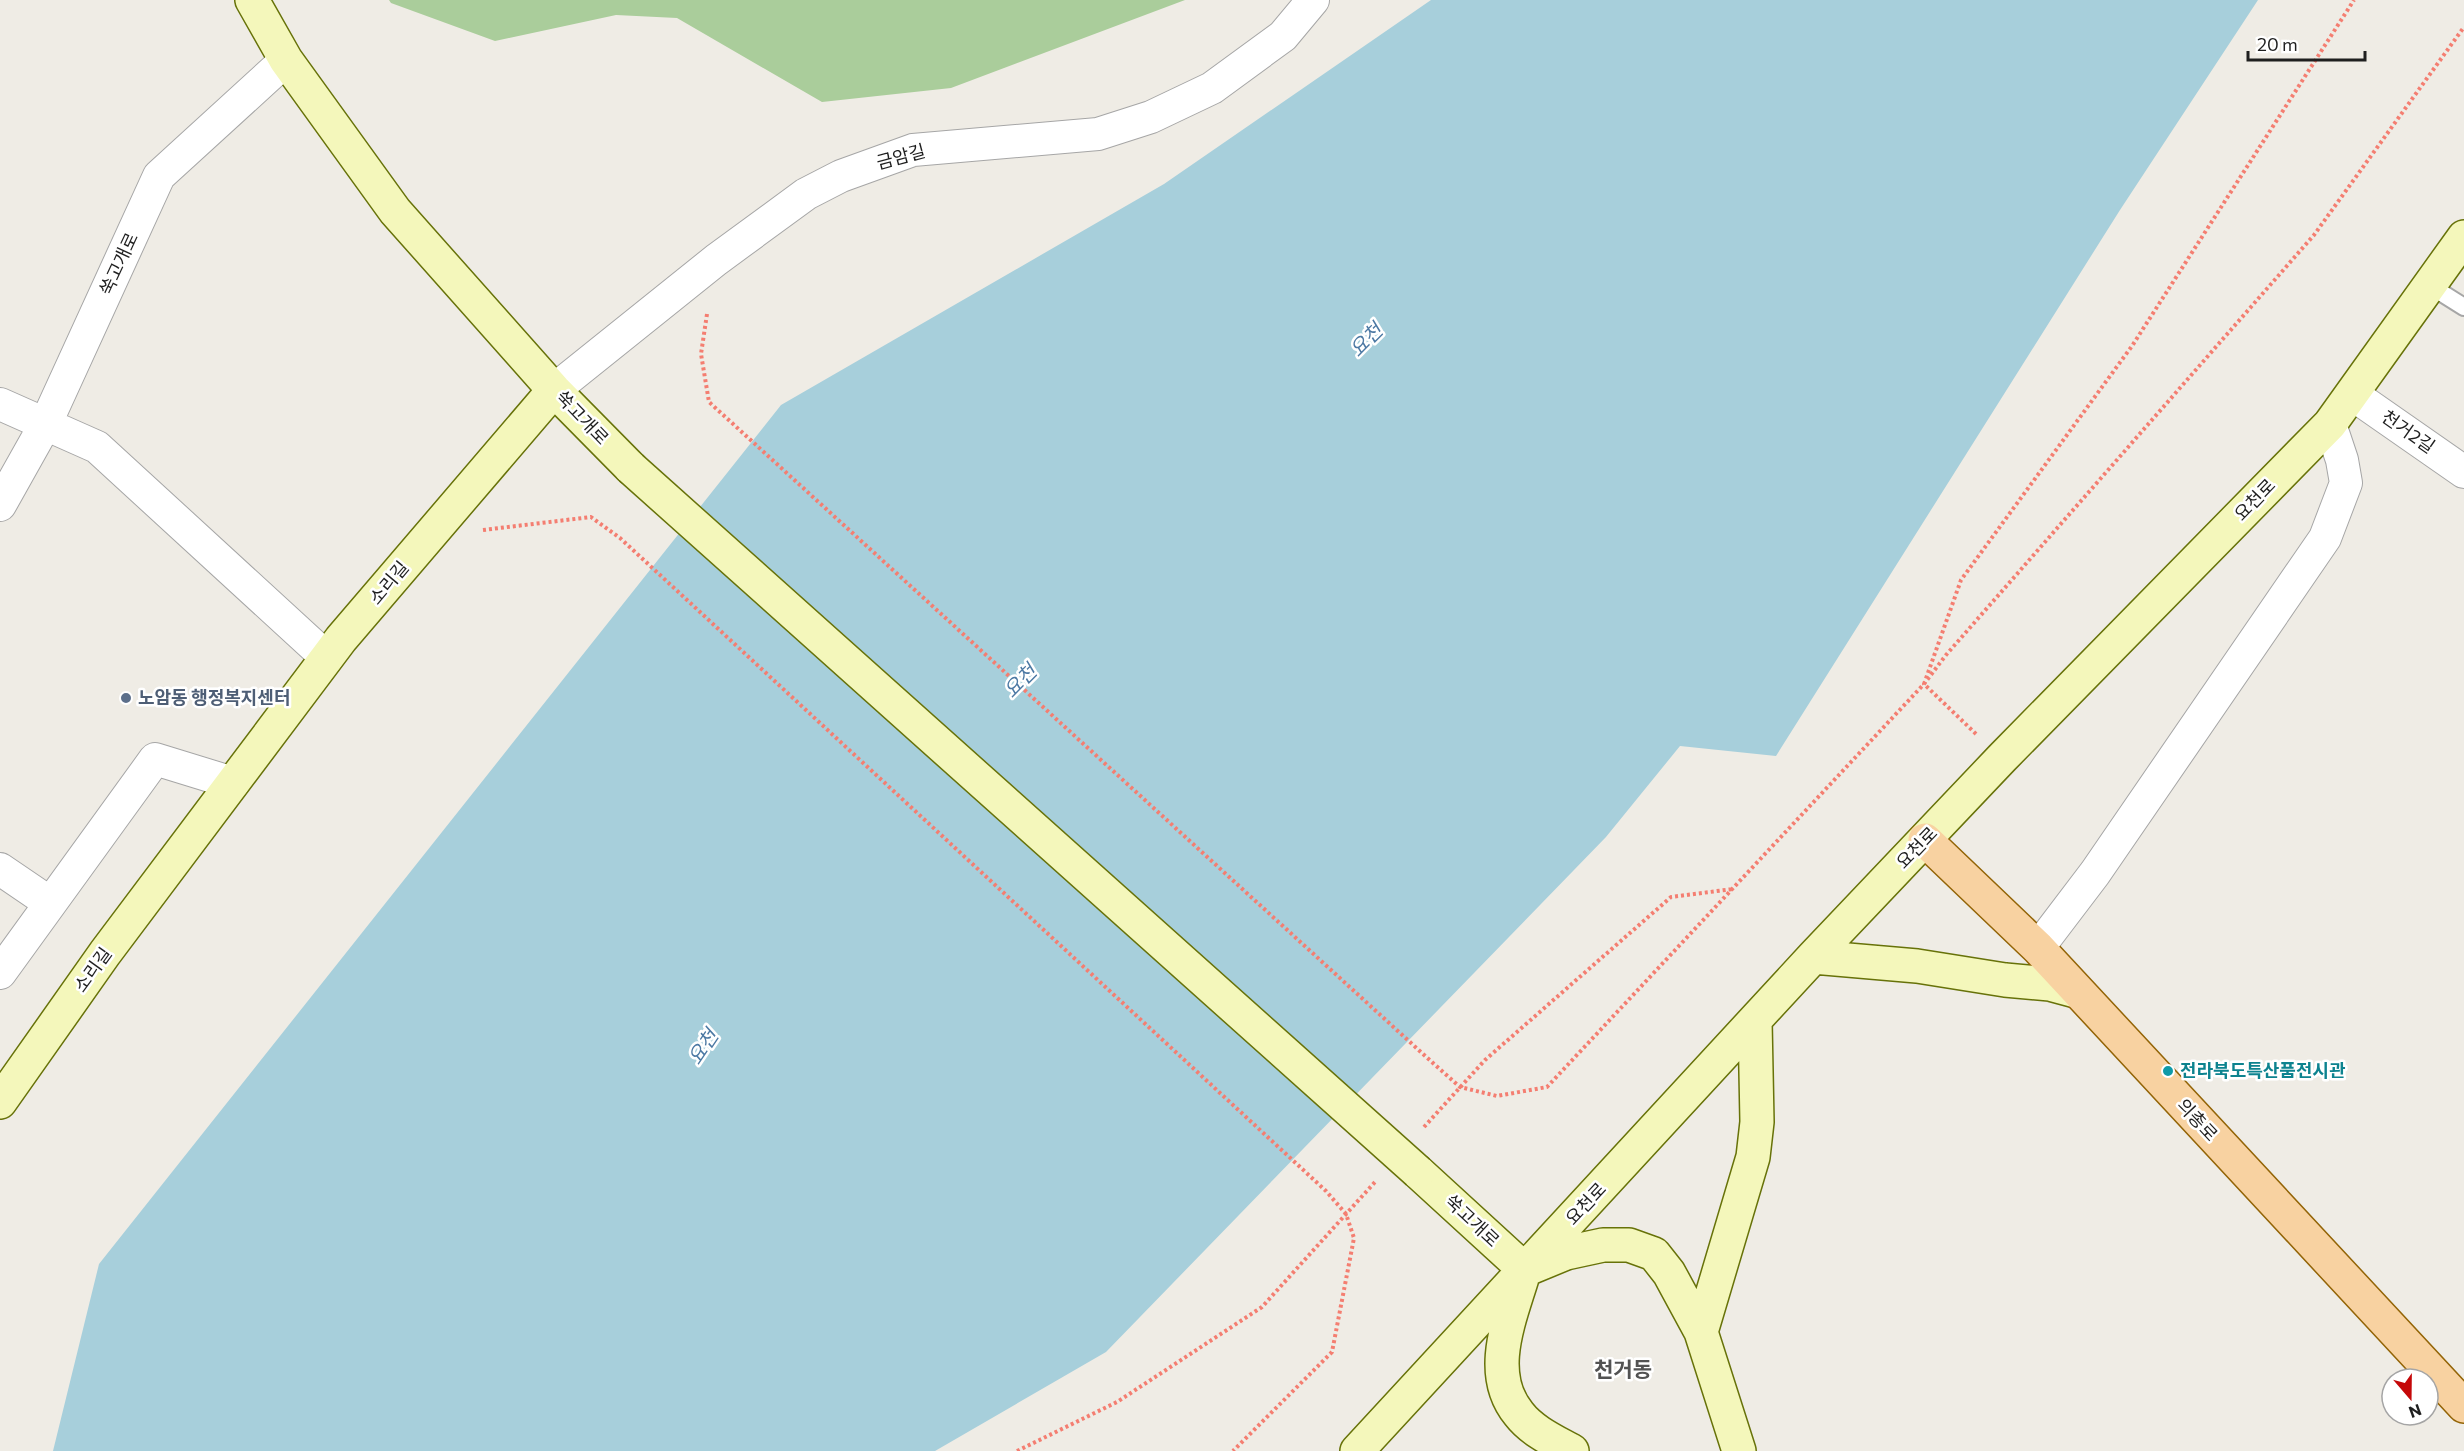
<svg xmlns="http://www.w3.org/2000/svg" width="2464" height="1451" font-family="Commissioner,'Noto Sans KR',sans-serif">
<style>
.forest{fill:#aacd9b}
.water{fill:#a7cfdb}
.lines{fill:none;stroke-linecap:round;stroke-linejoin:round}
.lane-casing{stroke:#a6a6a6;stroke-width:20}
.street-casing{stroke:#a6a6a6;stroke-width:34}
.secondary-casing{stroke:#677209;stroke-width:36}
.primary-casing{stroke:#936406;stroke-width:36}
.path{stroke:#f47e71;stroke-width:4;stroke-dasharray:3 3;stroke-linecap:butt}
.lane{stroke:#fff;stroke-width:16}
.street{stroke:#fff;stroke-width:32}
.secondary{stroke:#f4f7bb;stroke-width:33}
.primary{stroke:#f8d2a1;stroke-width:33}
.secondary-bridge-casing{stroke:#677209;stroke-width:36;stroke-linecap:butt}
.secondary-bridge{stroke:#f4f7bb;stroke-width:33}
.service-dot{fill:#5c6f8a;stroke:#fff;stroke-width:2}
.culture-dot{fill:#0f9aa8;stroke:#fff;stroke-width:2}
.labels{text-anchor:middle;stroke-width:5;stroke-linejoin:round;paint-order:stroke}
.street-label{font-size:18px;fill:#1f1f1f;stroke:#fff}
.service-label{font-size:18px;font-weight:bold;fill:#4e5e75;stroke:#fff;text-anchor:start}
.culture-label{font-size:18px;font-weight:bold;fill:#0d838f;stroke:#fff;text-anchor:start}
.water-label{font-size:20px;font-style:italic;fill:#4b78a3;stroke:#fff}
.quarter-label{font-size:21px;font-weight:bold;fill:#525252;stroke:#fff}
</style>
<rect width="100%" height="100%" fill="#efece5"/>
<!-- forest -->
<path class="forest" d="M389,0H1185L951,88L822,102L677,18L616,15L495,41L391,3Z"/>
<!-- water -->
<path class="water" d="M1431,0H2258L2120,210L1776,756L1680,746L1606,837L1106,1352L935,1451H53L99,1264L781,405L1164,184Z"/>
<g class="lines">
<defs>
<path id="lane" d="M2429,285L2464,307"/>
<path id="street" d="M554,390L716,260L806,194L841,176L913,150L1098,134L1151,117L1212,88L1283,36L1313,0
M2352,394L2464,472
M0,404L97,447L327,658
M0,505L46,423L159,176L286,60
M0,869L50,903
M2038,948L2095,873L2325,538L2346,483L2342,460L2330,424
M0,973L155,759L233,783"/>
<path id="secondary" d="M252,0L286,60L395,211L554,390L631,468
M1813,957L1917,966L2005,980L2050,984L2076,991
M0,1102L105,953L341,639L554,390
M1418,1172L1525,1270
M1532,1267L1566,1253L1603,1245H1629L1654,1254L1669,1273L1701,1332L1739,1451
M1522,1278C1509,1321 1486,1374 1519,1414C1532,1431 1554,1441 1572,1451
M1701,1332L1753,1157L1757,1122L1755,1021
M1357,1451L1813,957L2002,758L2330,424L2464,237"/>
<path id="primary" d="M1925,840L2038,948L2464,1406"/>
</defs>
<!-- lane casing -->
<use href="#lane" class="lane-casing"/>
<!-- street casing -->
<use href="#street" class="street-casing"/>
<!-- secondary casing -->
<use href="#secondary" class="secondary-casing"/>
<!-- primary casing -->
<use href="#primary" class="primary-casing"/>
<!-- path -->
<path class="path" d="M707,314L701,354L709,402L1434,1064L1460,1087L1497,1096L1547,1087L1924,684L1946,655L2314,235L2464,27
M483,530L591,517L620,538L1326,1191L1346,1214L1354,1238L1332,1352L1233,1451
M1976,734L1924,684L1961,580L2132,346L2354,0
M1424,1127L1485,1060L1671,897L1733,889
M1017,1451L1117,1402L1262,1307L1375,1182"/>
<!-- lane -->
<use href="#lane" class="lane"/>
<!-- street -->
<use href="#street" class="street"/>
<!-- secondary -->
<use href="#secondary" class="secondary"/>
<!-- primary -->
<use href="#primary" class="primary"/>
<defs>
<path id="secondary-bridge" d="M631,468L1418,1172"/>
</defs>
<!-- secondary-bridge casing -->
<use href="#secondary-bridge" class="secondary-bridge-casing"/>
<!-- secondary-bridge -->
<use href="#secondary-bridge" class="secondary-bridge"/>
</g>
<!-- markers -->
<circle class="service-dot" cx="126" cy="698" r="6"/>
<circle class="culture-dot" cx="2168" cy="1071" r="6"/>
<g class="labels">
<!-- street labels -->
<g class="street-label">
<text transform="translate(901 157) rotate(-15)" y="6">금암길</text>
<text transform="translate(119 264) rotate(-65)" y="6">쑥고개로</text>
<text transform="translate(582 418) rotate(46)" y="6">쑥고개로</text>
<text transform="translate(2408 432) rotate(35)" y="6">천거2길</text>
<text transform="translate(2255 500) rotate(-46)" y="6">요천로</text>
<text transform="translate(389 583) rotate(-50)" y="6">소리길</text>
<text transform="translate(1917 848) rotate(-46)" y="6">요천로</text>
<text transform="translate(93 970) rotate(-54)" y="6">소리길</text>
<text transform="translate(2197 1120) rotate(47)" y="6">의총로</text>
<text transform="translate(1586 1204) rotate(-47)" y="6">요천로</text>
<text transform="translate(1472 1221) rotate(43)" y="6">쑥고개로</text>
</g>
<!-- service labels -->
<g class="service-label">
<text x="138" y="704">노암동 행정복지센터</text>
</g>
<!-- culture labels -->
<g class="culture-label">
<text x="2180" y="1077">전라북도특산품전시관</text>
</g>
<!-- water labels -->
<g class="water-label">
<text transform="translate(1366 340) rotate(-45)" y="7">요천</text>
<text transform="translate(1020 681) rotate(-45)" y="7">요천</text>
<text transform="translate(703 1047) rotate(-56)" y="7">요천</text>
</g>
<!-- quarter labels -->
<g class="quarter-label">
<text x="1623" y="1377">천거동</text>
</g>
</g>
<!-- north arrow -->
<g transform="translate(2410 1397) rotate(160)"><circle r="28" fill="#ffffff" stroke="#a5a5a5" stroke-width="1.5"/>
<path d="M0-4.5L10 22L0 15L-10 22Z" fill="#c50809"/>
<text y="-9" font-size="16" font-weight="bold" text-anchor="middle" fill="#1f1f1f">N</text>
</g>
<!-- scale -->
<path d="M2248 51v9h117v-9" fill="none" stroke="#1f1f1f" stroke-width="3"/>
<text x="2257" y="51" font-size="18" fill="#1f1f1f" stroke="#ffffff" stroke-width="4.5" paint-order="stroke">20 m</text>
</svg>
